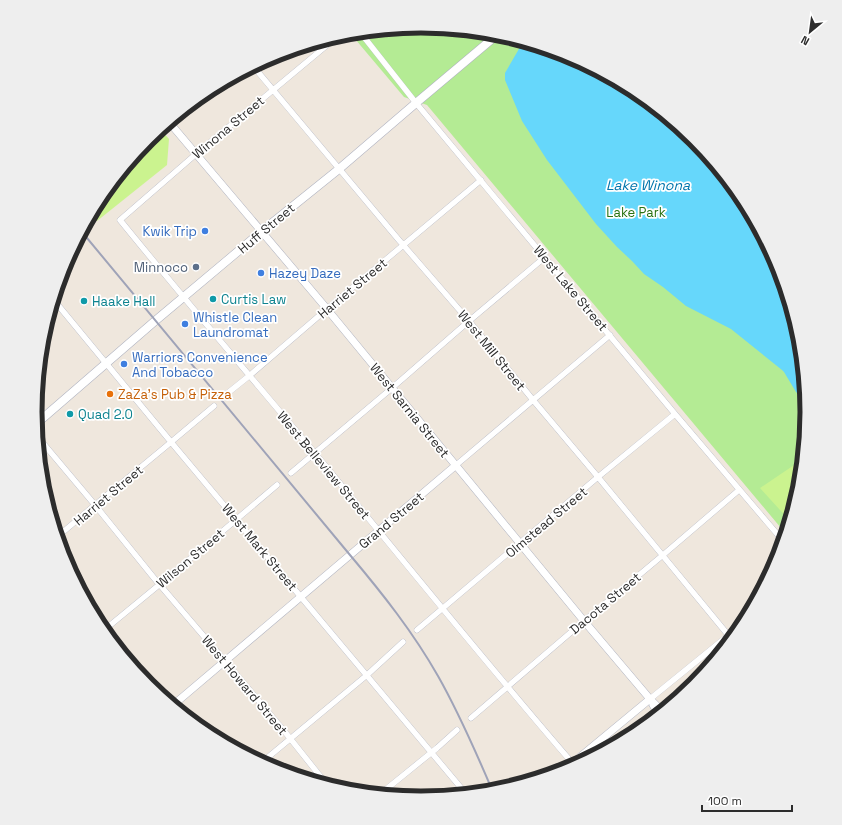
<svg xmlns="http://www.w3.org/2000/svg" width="842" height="825" font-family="'Space Grotesk',sans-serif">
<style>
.green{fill:#b4eb94}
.pitch{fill:#cbf38f}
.water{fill:#66d7fb}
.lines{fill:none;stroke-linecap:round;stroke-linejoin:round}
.minor-casing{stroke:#b1b4c1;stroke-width:6}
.tertiary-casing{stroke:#b1b4c1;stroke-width:8}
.secondary-casing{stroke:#b1b4c1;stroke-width:9}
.minor{stroke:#fff;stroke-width:5.5}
.tertiary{stroke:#fff;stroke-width:7}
.secondary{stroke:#fff;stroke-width:8}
.rail{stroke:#9fa3b8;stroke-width:2}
.shop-dot{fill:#3f7fe0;stroke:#fff;stroke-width:1.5}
.service-dot{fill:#5c6f8a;stroke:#fff;stroke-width:1.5}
.culture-dot{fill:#0f9aa8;stroke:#fff;stroke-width:1.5}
.food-dot{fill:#e8710a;stroke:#fff;stroke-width:1.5}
.labels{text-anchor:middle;stroke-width:3.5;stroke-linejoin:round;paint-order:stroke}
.street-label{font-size:13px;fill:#2c2c2c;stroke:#fff}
.park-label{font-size:13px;fill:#297213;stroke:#fff}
.shop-label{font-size:13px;fill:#366cbe;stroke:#fff;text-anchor:start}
.service-label{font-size:13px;fill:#4e5e75;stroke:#fff;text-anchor:end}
.culture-label{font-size:13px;fill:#0d838f;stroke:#fff;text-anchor:start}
.food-label{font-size:13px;fill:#c56008;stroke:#fff;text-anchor:start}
.water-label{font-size:14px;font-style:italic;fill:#0075ac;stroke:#fff}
.rim{fill:none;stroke:#2c2c2c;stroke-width:5}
</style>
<rect width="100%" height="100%" fill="#efe7dd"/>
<!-- green -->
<path class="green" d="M421,26L497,33L569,56L636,91L694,139L742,198L778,265L800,337L807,413L800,488L786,534L427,105L404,97L350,33Z"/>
<!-- pitch -->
<path class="pitch" d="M160,129L169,139L167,165L97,221L91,214L100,198L148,139Z
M803,459L800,488L790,521L760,488Z"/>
<!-- water -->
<path class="water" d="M523,42L569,56L636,91L694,139L742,198L778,265L800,337L807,403L796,392L784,372L782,370L731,329L686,306L663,287L644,274L632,261L617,247L596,224L547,160L522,121L505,80V73Z"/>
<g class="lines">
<defs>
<path id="minor" d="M360,32L416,103L675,414L784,542
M338,36L196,154L120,220C188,304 259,386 328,469C410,569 491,669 575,766
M253,66L398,239L469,321L533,400L598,477L729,636
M53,299L176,448L467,795
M224,396L249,376L327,309L481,180
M37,436L95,505L154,578L225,661L285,732L328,786
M455,466L610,335
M291,473L392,388L469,321L545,257
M57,537L95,505L164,448L214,406
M417,630L598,477L675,414
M103,631L165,580L277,485
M650,699L746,621
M471,718L584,621L663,555L739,490
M261,763L367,675L403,642
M379,795L437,748L457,730"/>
<path id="tertiary" d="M169,122L322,303L584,621L650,699L663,712
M653,705L659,715
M172,706L455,466
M563,771L650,699"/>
<path id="secondary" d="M36,424L155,321L267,227L339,169L416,103L498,34"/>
</defs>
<!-- minor casing -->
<use href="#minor" class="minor-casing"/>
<!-- tertiary casing -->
<use href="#tertiary" class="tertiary-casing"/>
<!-- secondary casing -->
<use href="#secondary" class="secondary-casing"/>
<!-- minor -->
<use href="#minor" class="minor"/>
<!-- tertiary -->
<use href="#tertiary" class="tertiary"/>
<!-- secondary -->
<use href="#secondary" class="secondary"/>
<!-- rail -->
<path class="rail" d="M82,232L350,555C382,593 413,632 438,676C459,713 476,752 493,792"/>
</g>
<!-- markers -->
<g class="shop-dot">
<circle cx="205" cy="231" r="4"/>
<circle cx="261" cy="273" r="4"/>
<circle cx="185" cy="324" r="4"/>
<circle cx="124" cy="364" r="4"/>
</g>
<circle class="service-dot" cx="196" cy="267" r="4"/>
<g class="culture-dot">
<circle cx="213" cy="299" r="4"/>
<circle cx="84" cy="301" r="4"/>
<circle cx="70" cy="414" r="4"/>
</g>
<circle class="food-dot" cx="110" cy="394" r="4"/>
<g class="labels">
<!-- street labels -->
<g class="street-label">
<text transform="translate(228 127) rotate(-40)" y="5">Winona Street</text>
<text transform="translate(266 228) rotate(-40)" y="5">Huff Street</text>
<text transform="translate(352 288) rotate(-40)" y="5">Harriet Street</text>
<text transform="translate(571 288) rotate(50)" y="5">West Lake Street</text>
<text transform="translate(492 350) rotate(51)" y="5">West Mill Street</text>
<text transform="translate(410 410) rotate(51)" y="5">West Sarnia Street</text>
<text transform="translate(324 465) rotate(50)" y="5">West Belleview Street</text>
<text transform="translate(108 495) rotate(-40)" y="5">Harriet Street</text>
<text transform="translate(391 520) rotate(-40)" y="5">Grand Street</text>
<text transform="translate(546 522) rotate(-40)" y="5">Olmstead Street</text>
<text transform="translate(260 547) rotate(50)" y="5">West Mark Street</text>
<text transform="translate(190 558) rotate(-40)" y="5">Wilson Street</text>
<text transform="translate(605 603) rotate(-40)" y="5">Dacota Street</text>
<text transform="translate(245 685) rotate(50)" y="5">West Howard Street</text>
</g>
<!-- park labels -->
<g class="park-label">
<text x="636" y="217">Lake Park</text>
</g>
<!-- shop labels -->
<g class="shop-label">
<text x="197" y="236" text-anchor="end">Kwik Trip</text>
<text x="269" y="278">Hazey Daze</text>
<text x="193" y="322">Whistle Clean<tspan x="193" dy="15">Laundromat</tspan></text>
<text x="132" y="362">Warriors Convenience<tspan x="132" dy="15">And Tobacco</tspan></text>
</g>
<!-- service labels -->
<g class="service-label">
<text x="188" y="272">Minnoco</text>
</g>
<!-- culture labels -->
<g class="culture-label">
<text x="221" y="304">Curtis Law</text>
<text x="92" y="306">Haake Hall</text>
<text x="78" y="419">Quad 2.0</text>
</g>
<!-- food labels -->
<g class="food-label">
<text x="118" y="399">ZaZa's Pub &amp; Pizza</text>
</g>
<!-- water labels -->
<g class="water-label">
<text x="648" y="190">Lake Winona</text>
</g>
</g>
<!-- crop -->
<path d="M0 0H842V825H0ZM42 412a379 379 0 1 1 758 0a379 379 0 1 1-758 0Z" fill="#eee" fill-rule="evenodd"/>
<path class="rim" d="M42 412a379 379 0 1 1 758 0a379 379 0 1 1-758 0Z"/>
<!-- north arrow -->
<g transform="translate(810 32) rotate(209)" stroke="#ffffff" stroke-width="3" paint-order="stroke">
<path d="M0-3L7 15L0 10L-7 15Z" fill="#2c2c2c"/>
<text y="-6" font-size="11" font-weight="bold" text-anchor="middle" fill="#2c2c2c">N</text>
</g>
<!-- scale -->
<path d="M702 805v6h90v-6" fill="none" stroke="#2c2c2c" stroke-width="2"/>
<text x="708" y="805" font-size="12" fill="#2c2c2c" stroke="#ffffff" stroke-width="3" paint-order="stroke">100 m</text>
</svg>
